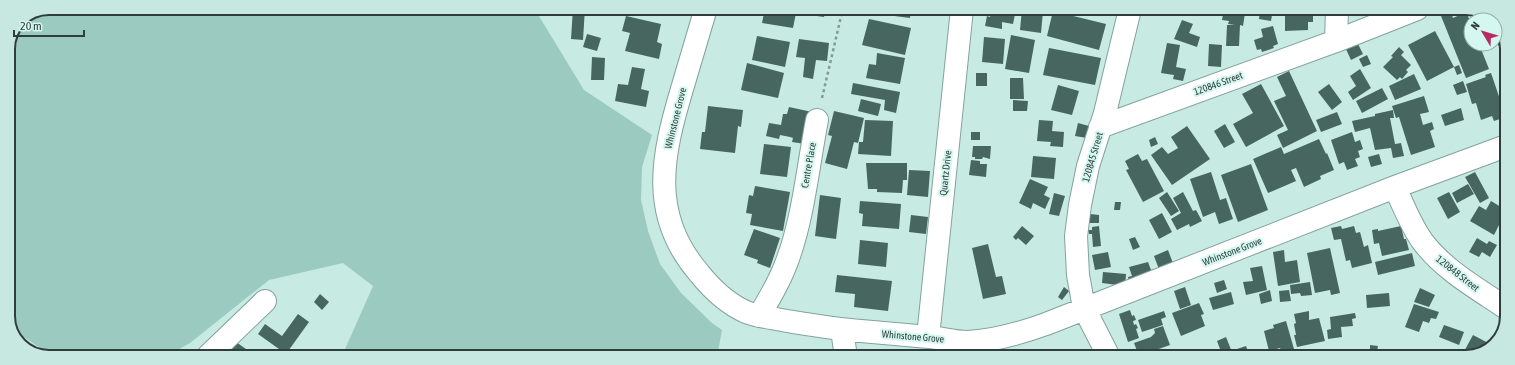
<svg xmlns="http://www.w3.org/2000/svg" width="1515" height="365" font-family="'Asap Condensed',sans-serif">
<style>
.green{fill:#9acac0}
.building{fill:#47665f}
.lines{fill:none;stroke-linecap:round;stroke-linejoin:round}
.minor-casing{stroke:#82a39c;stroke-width:24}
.path{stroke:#829b95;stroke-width:2.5;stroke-dasharray:3 3;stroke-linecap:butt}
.minor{stroke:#fff;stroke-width:22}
.labels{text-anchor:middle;stroke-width:4;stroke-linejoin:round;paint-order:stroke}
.street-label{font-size:10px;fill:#303e3b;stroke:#d4f7ef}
.rim{fill:none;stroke:#303e3b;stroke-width:2}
</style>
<rect width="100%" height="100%" fill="#c7eae2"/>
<!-- green -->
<path class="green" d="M49,8H534L584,90L652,135L642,167L641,200L648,231L660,264L681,293L712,323L722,330L717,357L342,356L373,286L343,263L269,280L190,343L167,356H52L12,329L8,322V48L20,20Z"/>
<!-- building -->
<path class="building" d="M573,8H585L583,40L571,39Z
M643,8H665L663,12L654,8L652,12Z
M765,8H797L793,28L762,23Z
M803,8H826L824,17L803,14Z
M880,8H911L910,18L879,14Z
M992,9H1016L1013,24L1002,22V29L985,26L987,16L990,17Z
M1022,9L1043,11L1041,33L1020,30Z
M1194,9H1212L1210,15Z
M1224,9H1235V12L1245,13L1243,26L1240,25L1239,46H1226L1227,25H1235L1228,24L1229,21L1222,20Z
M1260,9H1273L1271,21L1259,19Z
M1285,9L1309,10V15H1313V22H1308V30L1285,31Z
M1371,9H1383L1382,14L1370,13Z
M1053,11L1106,24L1099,50L1047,36Z
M1451,12L1453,18L1466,12L1471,23V44H1479L1489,69L1466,78L1441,16Z
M626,16L661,24L657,42L662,44L659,59L625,51L630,33L622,31Z
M869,19L911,28L905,55L862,45Z
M1182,20L1193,24L1189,33L1200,37L1197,47L1174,39Z
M1495,21L1497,22L1507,43V46L1502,50L1495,41Z
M1273,26L1278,44L1273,46L1274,48L1262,52L1261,49L1257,50L1254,40L1263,37L1261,29Z
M1435,31L1454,67L1427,81L1408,45Z
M587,34L601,38L597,51L583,47Z
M1011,35L1035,40L1029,73L1005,69Z
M757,36L790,42L785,67L752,60Z
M984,37L1005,39L1003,64L982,62Z
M799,39L829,43L827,61L816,60L813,79L803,77L805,58L796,57Z
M1167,43L1180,45L1176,67L1186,69L1183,81L1173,79L1174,75L1161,73Z
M1209,44L1222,45L1221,67L1208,66Z
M1358,44L1363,54L1351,60L1346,49Z
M1399,47L1404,52L1401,55L1411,65L1406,70L1408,72L1402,79L1400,77L1397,80L1383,67L1393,57L1391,56Z
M1049,48L1101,58L1095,85L1043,75Z
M877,53L905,58L900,84L866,78L869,64L876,65Z
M1367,55L1371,64L1363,67L1359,59Z
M592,57L605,58L604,80H591Z
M1507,61V72H1504L1503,62Z
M747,63L784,73L778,98L741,90Z
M1459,65L1462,73L1457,75L1454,67Z
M632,67L645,69L641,89L649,91L646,107L615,101L618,84L628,85Z
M1360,69L1371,88L1353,100L1348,92L1356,86L1350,76Z
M1289,71L1317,131L1283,148L1277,135L1288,130L1274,101L1286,96L1277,77Z
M976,73H987V86H976Z
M1491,73L1506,117L1494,121L1492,116L1481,120L1476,103L1472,104L1466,84L1486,77L1485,75Z
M1414,74L1421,89L1395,100L1389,86Z
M1502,74H1507V100H1504Z
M1010,78H1023L1024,99H1010Z
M1463,81L1467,92L1457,95L1453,85Z
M853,83L900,92L896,113L884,110L885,100L851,94Z
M1261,84L1284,126L1246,147L1233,124L1253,113L1242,94Z
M1329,84L1342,102L1332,110L1318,92Z
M1058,85L1079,91L1072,115L1051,110Z
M1382,88L1388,99L1362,113L1356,101Z
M1424,96L1429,112L1420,114L1423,125L1432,122L1434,129L1430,131L1435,147L1411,155L1399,117L1396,118L1392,106Z
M861,99L881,104L878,116L858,111Z
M1013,100L1028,101L1027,111H1013Z
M708,106L743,110L741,127L738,126L735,153L700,149L702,132H705Z
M789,107L812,112L805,144L792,142L793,138L790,137L780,135L779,139L766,136L769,123L781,125L783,114H787Z
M1461,108L1464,120L1445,126L1441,115Z
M1393,110L1394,118H1390L1395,144L1401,143L1404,156L1393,158L1391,148L1375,150L1370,128L1355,132L1352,121L1375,116V114Z
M834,111L864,118L858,143L854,142L847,169L825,163L832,136L828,135Z
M1337,112L1342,124L1321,132L1316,120Z
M865,120L893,121L891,156L858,154L859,142H863Z
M1039,120L1053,121L1052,131L1064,132L1063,147L1050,146L1051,142L1037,141Z
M1078,123L1089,126L1087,138L1075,136Z
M1225,124L1235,142L1224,148L1214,131Z
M1187,126L1210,159L1172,185L1151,155L1162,147L1168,154L1178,148L1171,137Z
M971,132H980V140H971Z
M1352,132L1355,142L1360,140L1363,149L1358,151L1360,157L1355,159L1358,166L1347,170L1344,162L1339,164L1331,140Z
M1155,137L1158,144L1151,147L1149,140Z
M1319,139L1326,154L1327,153L1334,170L1320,176L1321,179L1304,187L1296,168L1291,170L1296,181L1268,193L1253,159L1281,147L1284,154Z
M764,144L791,147L787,177L760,174Z
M973,146H991L990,159L983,157L982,159H975V157H972Z
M1138,154L1142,161L1147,159L1164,191L1143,202L1126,170L1129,169L1125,161Z
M1379,154L1382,164L1371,167L1368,157Z
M1033,156L1056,158L1054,179L1031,177Z
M971,160L980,161V164H987L986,177L969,175Z
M866,163H907V180H903L902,193L877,192V189H868Z
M1251,164L1268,210L1238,222L1221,175Z
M909,170L930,171L928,197L907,195Z
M1211,172L1220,200L1226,198L1233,219L1219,224L1215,212L1203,217L1190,179Z
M1475,172L1489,198L1480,203L1465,177Z
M1030,179L1048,187L1044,195L1050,198L1045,209L1033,203L1031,209L1019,203Z
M1468,184L1474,194L1457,203L1452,193Z
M755,186L790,192L783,231L750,225L752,214L746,213L749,195L753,196Z
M1167,192L1179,211L1171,216L1159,198Z
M1183,192L1193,211L1196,210L1202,221L1190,227L1189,224L1177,230L1171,219L1181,213L1173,198Z
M1449,192L1460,212L1448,219L1437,198Z
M1054,193L1065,196L1059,216L1049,214Z
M820,195L841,198L836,239L815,236Z
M860,201L901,204L899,229L862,226L863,214L859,213Z
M1491,201L1506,210V224L1503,223L1502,224L1500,223L1494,235L1470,221L1479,206L1486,210Z
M1115,202H1121L1120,210H1114Z
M1162,213L1172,232L1159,239L1149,220Z
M1090,214L1099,215V223H1088Z
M911,215L928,217L926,234L909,232Z
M1022,226L1034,236L1026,245L1018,238L1016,240L1013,237Z
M1099,226L1101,246L1093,247L1092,234H1089L1088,230H1092V227Z
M1341,226L1342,229L1354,226L1356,233L1360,232L1364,247L1368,245L1372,263L1352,268L1350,260L1346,261L1341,239L1334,240L1331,228Z
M1401,226L1404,239H1406L1409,250L1382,256L1379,243L1374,244L1372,230L1378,229V231Z
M754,229L780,238L770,268L757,263L758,260L744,255Z
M1135,237L1140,247L1133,250L1129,239Z
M1477,238L1487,244L1489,241L1497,245L1490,257L1482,252L1479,257L1469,252Z
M860,240L888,243L886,267L858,264Z
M988,244L996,277L1002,276L1006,294L983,299L972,248Z
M1330,248L1340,293L1331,295L1330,290L1315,293L1307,253Z
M1168,250L1174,266L1160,272L1154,256Z
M1284,250L1285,262L1297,260L1300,282L1278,286L1273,252Z
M1108,252L1111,267L1095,270L1092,255Z
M1412,253L1415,266L1378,275L1375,262Z
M1148,262L1151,270L1156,269L1158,276L1130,284L1128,277L1132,276L1129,267Z
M1262,266L1267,290L1246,295L1243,282L1253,281L1250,268Z
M1103,272L1126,274L1125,286L1102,283Z
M837,275L892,281L888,311L854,307L855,294L835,292Z
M1224,280L1227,289L1217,293L1214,283Z
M1310,282L1312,295L1301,296L1300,293L1291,294L1290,285Z
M1064,287L1069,291L1062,300L1058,297Z
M1185,287L1191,305L1180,309L1174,291Z
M1420,288L1435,295L1429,307L1414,302Z
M1270,290L1272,301L1261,304L1259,294Z
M1289,290L1291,301L1280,302L1279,291Z
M1231,292L1234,304L1213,310L1209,298Z
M1389,293L1390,306L1367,308L1366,295Z
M320,294L329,302L322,310L314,302Z
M1199,303L1204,314L1201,315L1205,326L1181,336L1172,313Z
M1414,304L1439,312L1436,319L1431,318L1429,323L1423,321L1419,332L1405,327Z
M1130,310L1132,316L1134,315L1136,320L1133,321L1134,325L1136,324L1138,328L1136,329L1139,338L1128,342L1119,314Z
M1164,311L1166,317L1161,319L1163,325L1142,332L1138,320Z
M1309,311V320L1319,318L1325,341L1297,347L1294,335H1296L1294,324L1296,323L1294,314Z
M1355,313L1356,318L1352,319L1353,326L1341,327L1342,337L1328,339L1327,330L1331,329L1330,317Z
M298,314L309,322L286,354L258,334L265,324L282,336Z
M1286,321L1294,349L1282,353L1280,348L1269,351L1264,331L1274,328L1273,325Z
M1444,325L1464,332L1459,345L1439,337Z
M1163,326L1170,345L1139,356L1134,343L1151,337L1155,333L1154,329Z
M1473,335L1494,346L1467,357H1461Z
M1226,337L1234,357H1223L1217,341Z
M236,342L256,356H234L228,353Z
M1370,345L1378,346L1376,357H1360L1361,350L1370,351Z
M1246,346L1250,357H1236L1234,350Z
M890,349L911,356V357H887Z
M1200,349L1203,357H1190L1189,353Z
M1384,349L1407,351L1406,357H1384Z
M265,350L275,356H260Z
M1058,354L1075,356V357H1058Z"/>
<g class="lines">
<defs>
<path id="minor" d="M706,8C698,35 690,62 682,89C662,156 649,215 699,273C711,288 728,304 746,312C759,317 773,318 787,321C812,325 836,329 861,331C883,333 906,335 929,337C941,338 955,342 967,342C995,341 1021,333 1046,324L1395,187L1506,146
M1336,41L1337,9
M1100,127L1336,41L1417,9
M1395,187C1403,205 1411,226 1423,242C1444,270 1478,289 1506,308
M759,316C769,299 779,283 786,264C803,221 808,166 817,120
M842,330L846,357
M928,337L962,9
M208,356L265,301
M1109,357L1084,308L1078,275L1076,236L1080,205L1088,166L1105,113L1130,9"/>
</defs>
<!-- minor casing -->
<use href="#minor" class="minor-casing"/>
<!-- path -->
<path class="path" d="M822,98L843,8"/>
<!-- minor -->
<use href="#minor" class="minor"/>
</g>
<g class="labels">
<!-- street labels -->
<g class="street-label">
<text transform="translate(1218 83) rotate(-20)" y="4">120846 Street</text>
<text transform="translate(675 118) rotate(-76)" y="4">Whinstone Grove</text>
<text transform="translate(1092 157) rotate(-74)" y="4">120845 Street</text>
<text transform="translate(808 165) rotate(-80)" y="4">Centre Place</text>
<text transform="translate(945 173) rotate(-84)" y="4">Quartz Drive</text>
<text transform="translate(1232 251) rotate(-21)" y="4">Whinstone Grove</text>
<text transform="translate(1458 273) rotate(38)" y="4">120848 Street</text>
<text transform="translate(913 336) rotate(5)" y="4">Whinstone Grove</text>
</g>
</g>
<!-- crop -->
<path d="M0 0H1515V365H0ZM49 15H1466A34 34 0 0 1 1500 49V316A34 34 0 0 1 1466 350H49A34 34 0 0 1 15 316V49A34 34 0 0 1 49 15Z" fill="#c7e8e1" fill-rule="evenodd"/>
<path class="rim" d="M49 15H1466A34 34 0 0 1 1500 49V316A34 34 0 0 1 1466 350H49A34 34 0 0 1 15 316V49A34 34 0 0 1 49 15Z"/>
<!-- north arrow -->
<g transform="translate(1483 32) rotate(308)"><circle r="19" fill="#d4f7ef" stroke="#92ada7"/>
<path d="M0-3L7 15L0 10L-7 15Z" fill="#b72b65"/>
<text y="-6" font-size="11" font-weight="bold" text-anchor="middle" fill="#303e3b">N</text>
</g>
<!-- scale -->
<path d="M14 30v6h70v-6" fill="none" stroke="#303e3b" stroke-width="2"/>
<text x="20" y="30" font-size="12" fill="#303e3b" stroke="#d4f7ef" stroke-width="3" paint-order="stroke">20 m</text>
</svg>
